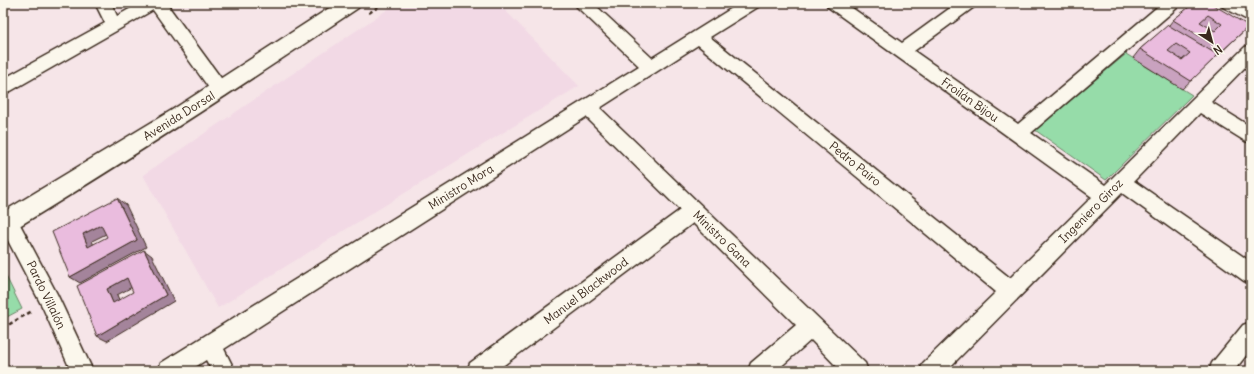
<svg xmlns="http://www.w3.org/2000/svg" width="1254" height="374" font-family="Delius,sans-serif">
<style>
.built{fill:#f2d9e5}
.green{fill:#96dca9;stroke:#688364}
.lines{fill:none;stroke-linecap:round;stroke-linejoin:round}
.street-casing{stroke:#3b2a1e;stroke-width:3}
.secondary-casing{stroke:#3b2a1e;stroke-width:3}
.path{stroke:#3b2a1e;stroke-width:2.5;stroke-dasharray:4 3;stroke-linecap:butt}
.street{fill:#fbf7ec;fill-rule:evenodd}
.secondary{fill:#fbf7ec;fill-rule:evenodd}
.wall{fill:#c9a2bf;stroke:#3b2a1e}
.shaded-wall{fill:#a4849b;stroke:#3b2a1e}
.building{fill:#eabcde;stroke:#3b2a1e;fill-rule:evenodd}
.labels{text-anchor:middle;stroke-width:3;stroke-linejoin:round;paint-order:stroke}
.street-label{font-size:12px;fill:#3b2a1e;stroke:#fbf7ec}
</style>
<rect width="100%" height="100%" fill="#f6e5e8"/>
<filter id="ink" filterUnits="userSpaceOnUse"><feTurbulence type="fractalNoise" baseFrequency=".025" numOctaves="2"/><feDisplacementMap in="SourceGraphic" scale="8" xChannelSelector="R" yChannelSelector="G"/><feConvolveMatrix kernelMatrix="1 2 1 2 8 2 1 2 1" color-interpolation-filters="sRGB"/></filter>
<g filter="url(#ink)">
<!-- built -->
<path class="built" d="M397,3H498L579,86L218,308L143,175Z"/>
<!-- green -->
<path class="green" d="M1126,54L1192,95L1106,180L1035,130Z
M3,270L22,309L3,319Z"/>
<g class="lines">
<defs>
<path id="street" d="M95,3H111L117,16L140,3H166L226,85L229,90L226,95L220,97L214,95L153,10L9,92L3,94V79L105,23Z
M575,3H593L652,58L740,3H760L758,7L710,37L1010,278L1092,197L828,7L826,3H845L902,43L957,3H976L974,7L914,51L1018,124L1162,3H1180L1178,7L1031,133L1105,185L1245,47L1251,45V61L1211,102L1251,127V143L1245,141L1200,113L1134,181L1251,262V283L1244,281L1122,193L946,371H920L923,363L996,292L698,45L600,108L865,363L868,371H841L811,340L776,371H748L751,363L796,325L693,223L496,371H467L470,363L680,210L586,117L224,349L235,371H212L206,360L189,371H158L161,363L639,66L577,7Z
M1221,3H1241L1251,9V22L1223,7Z
M8,212L15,215L57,294L93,371H71L43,308L3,231V214Z
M1251,322V349L1234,371H1209L1212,363L1243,325Z"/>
<path id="secondary" d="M337,3H360L358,8C244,84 129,160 11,231L3,234V212L172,110Z"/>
</defs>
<!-- street casing -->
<use href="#street" class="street-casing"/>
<!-- secondary casing -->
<use href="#secondary" class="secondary-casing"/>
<!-- path -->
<path class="path" d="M369,13L384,3
M3,328L32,311"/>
<!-- street -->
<use href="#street" class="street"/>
<!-- secondary -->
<use href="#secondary" class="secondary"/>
</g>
<!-- wall -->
<path class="wall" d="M1194,3L1249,26L1182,89L1133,58L1140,49L1169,25L1173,20Z"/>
<!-- shaded-wall -->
<path class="shaded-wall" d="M117,198L126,205L146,247L80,283L70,277L137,240Z
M101,225L110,232L92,241L98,254L88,247L83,234Z
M144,250L152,256L174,301L107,341L97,336L166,295Z
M127,278L136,285L117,295L123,309L113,303L107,289Z"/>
<!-- building -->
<path class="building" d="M1194,3H1210L1249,26L1223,50L1173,20ZM1208,15L1222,24L1215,31L1200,22Z
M1168,25L1218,55L1191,81L1140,49ZM1176,44L1190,53L1182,60L1168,51Z
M117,198L137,240L70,277L52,232ZM101,225L107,237L88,247L83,234Z
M144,250L166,295L97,336L77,286ZM127,278L133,292L113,303L107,289Z"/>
</g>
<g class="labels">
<!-- street labels -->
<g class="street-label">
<text transform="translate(970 100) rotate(35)" y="4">Froilán Bijou</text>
<text transform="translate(179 116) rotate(-32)" y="4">Avenida Dorsal</text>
<text transform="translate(855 164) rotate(39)" y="4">Pedro Pairo</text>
<text transform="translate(461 187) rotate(-32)" y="4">Ministro Mora</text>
<text transform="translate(1091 211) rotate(-45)" y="4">Ingeniero Giroz</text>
<text transform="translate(722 239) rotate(44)" y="4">Ministro Gana</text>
<text transform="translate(586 291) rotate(-37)" y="4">Manuel Blackwood</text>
<text transform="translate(46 295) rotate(64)" y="4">Pardo Villalón</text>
</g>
</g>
<!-- margin -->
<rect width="1254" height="374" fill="none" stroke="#fbf7ec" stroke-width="16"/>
<rect x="8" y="8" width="1238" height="358" fill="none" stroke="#3b2a1e" stroke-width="1.5" filter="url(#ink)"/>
<!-- north arrow -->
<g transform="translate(1212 42) rotate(144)" stroke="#fbf7ec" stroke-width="3" paint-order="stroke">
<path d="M0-3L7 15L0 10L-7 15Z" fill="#3b2a1e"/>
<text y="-6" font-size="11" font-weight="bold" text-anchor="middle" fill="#3b2a1e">N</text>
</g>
</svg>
